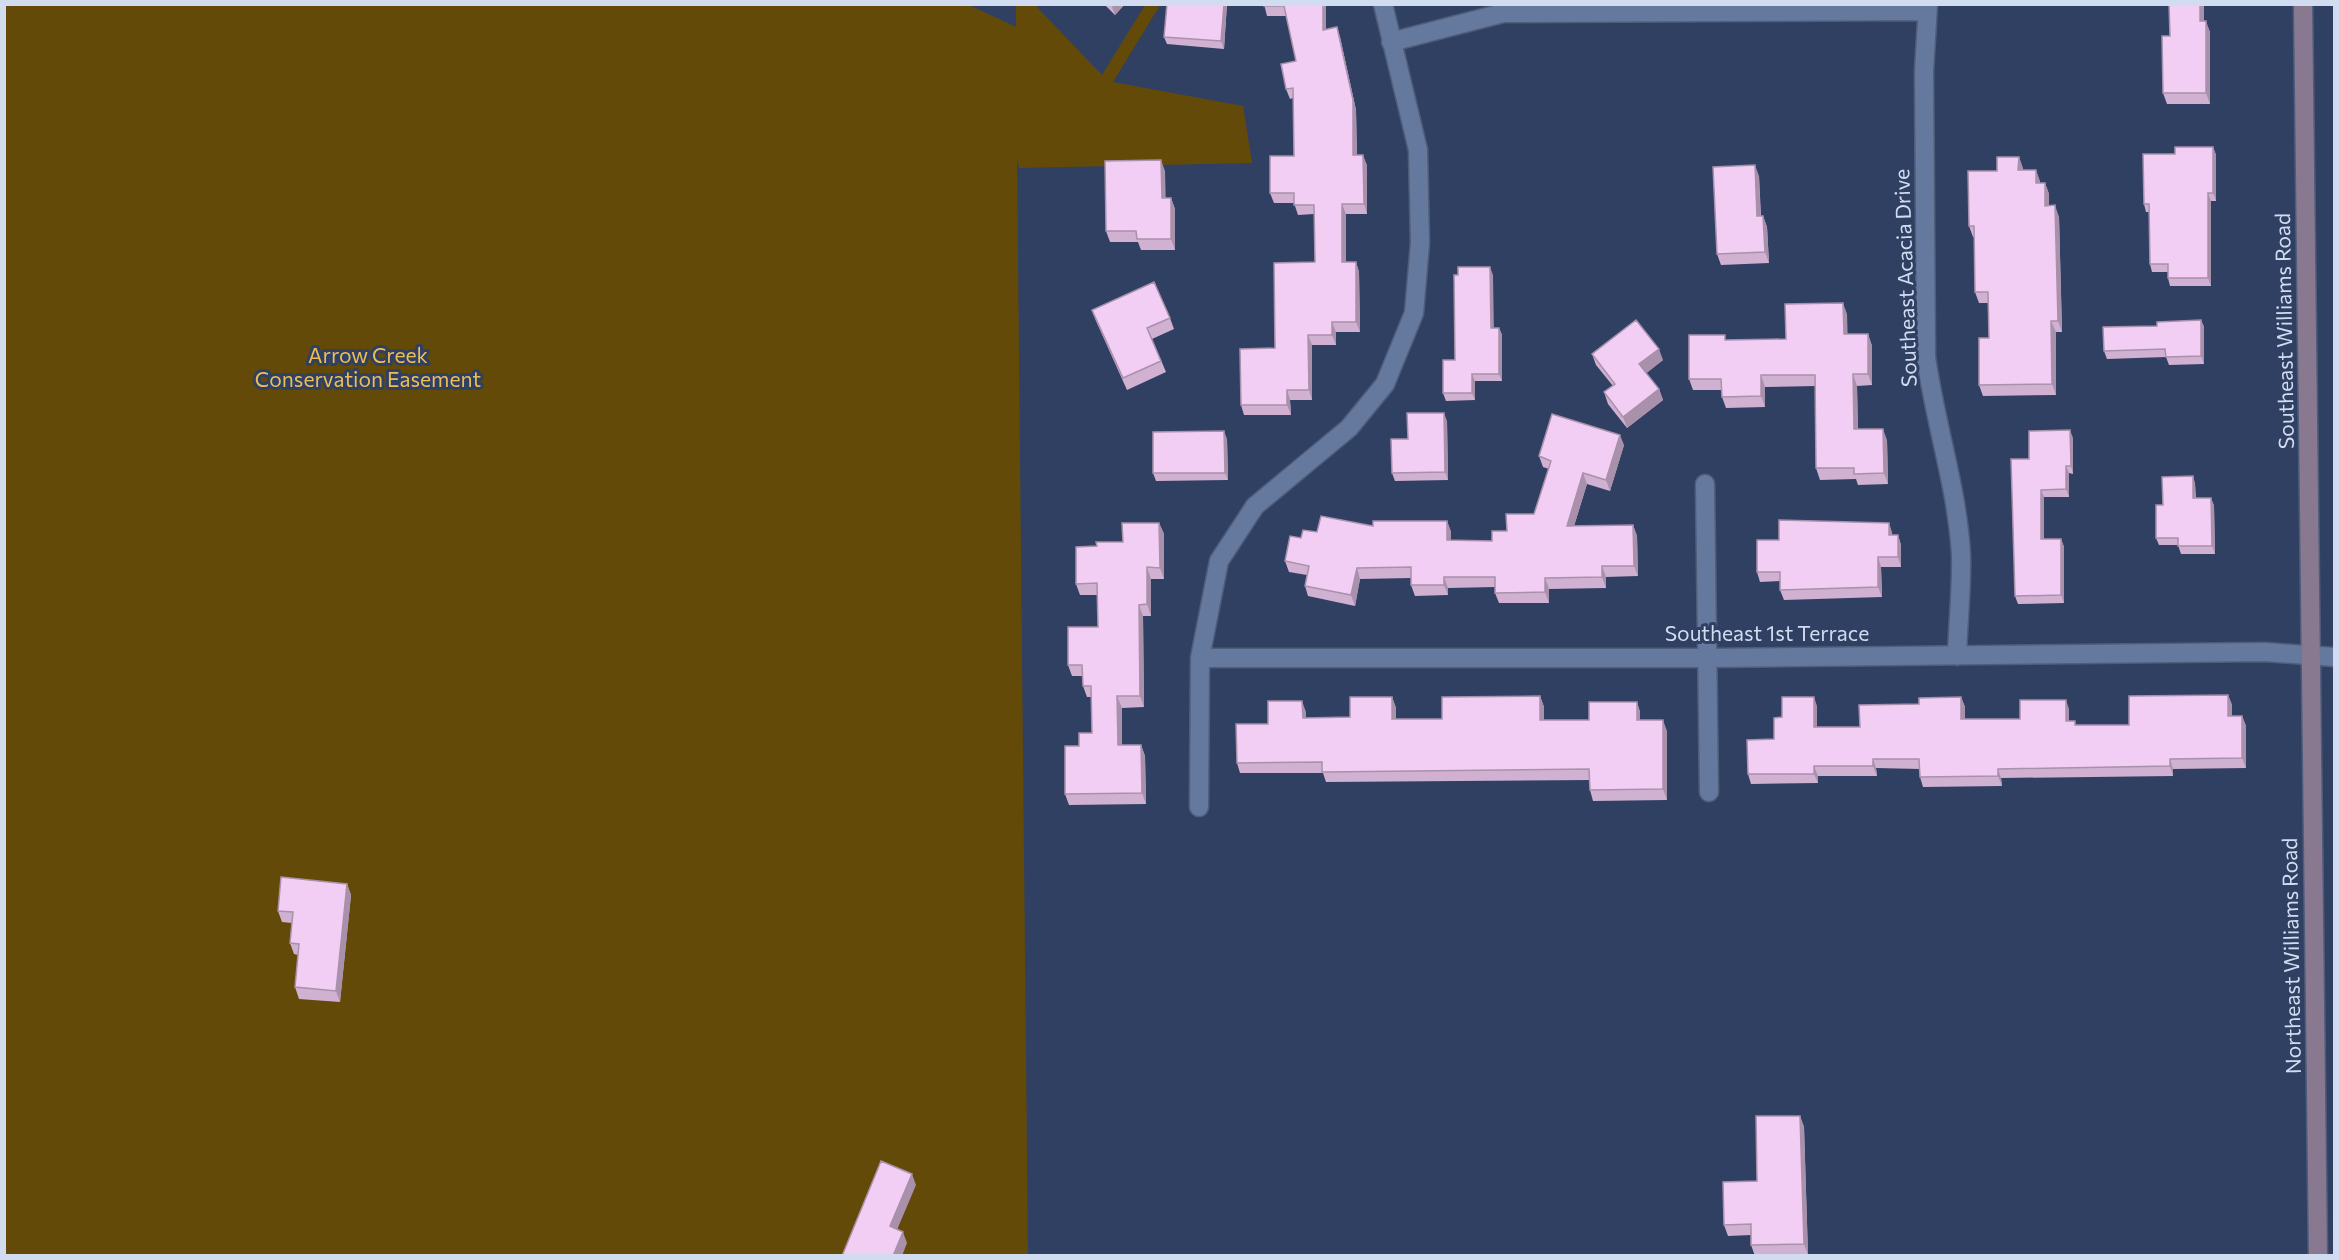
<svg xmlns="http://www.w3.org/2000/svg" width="2339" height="1260" font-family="Commissioner,sans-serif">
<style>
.green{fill:#634a09}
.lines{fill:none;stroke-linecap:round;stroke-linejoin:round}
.street-casing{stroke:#4f5d7a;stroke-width:21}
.secondary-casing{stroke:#4f5d7a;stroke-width:21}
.street{stroke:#65789e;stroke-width:18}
.secondary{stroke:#887991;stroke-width:18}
.wall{fill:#d0b1d2}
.shaded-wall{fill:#a990ab}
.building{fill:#f2cef4;stroke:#a990ab;stroke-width:1.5}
.labels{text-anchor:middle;stroke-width:6;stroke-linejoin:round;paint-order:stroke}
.street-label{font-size:21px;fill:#d1dcf1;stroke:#304063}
.park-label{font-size:21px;fill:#eebe51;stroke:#304063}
</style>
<rect width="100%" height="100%" fill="#304063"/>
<!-- green -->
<path class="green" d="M967,4L1016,27V5H1035L1102,75L1145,5H1160L1113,82L1243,106L1252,163L1019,168L1017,158L1028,1255L5,1256V5Z"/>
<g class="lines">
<defs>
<path id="street" d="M1928,4L1924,71L1926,357C1935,423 1957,487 1961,554C1962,587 1958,622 1957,656
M1391,42L1503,13L1927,11
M1705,484L1709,792
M1200,658H1708L2265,652L2334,657
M1199,807L1200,658L1219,561L1255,506L1349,428L1385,384L1414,313L1420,243L1418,150L1383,4"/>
<path id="secondary" d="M2303,4L2318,1256"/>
</defs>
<!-- street casing -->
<use href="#street" class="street-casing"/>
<!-- secondary casing -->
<use href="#secondary" class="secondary-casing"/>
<!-- street -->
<use href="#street" class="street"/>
<!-- secondary -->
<use href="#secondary" class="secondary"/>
</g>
<!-- wall -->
<path class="wall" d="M1104,4H1125L1115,15Z
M1227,4L1224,49L1167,44L1164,37Z
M1264,4H1326V29L1340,37L1356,110L1357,155L1367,165V214H1346V262H1356L1359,272L1360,332H1336V345H1312V400H1290L1291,415H1244L1241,405L1275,348L1315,262L1314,214L1298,215L1294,203H1274L1270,193L1294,156L1293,98L1290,99L1286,89L1296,61L1286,16H1267Z
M2204,21L2210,32V104H2167L2163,93Z
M2213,147L2216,155V201H2211V286H2170L2168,278V272H2152L2150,264L2149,212H2146L2144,204L2175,154Z
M2019,157L2023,170H2036L2040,183H2045L2049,194V205L2059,217L2062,332H2056V395L1983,396L1979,385L1989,338L1988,303H1979L1975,292L1974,237H1973L1969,226L1997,171Z
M1165,171V198H1171L1175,209V250H1141L1138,242H1110L1106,231Z
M1759,176L1761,216H1763L1767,227L1769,263L1721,265L1717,254Z
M1493,275V328H1499L1502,335V381H1475V400L1446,401L1443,393L1455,360Z
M1092,310L1170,318L1174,329L1152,339L1166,372L1127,390L1096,321Z
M1847,314V334H1868L1872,346V385L1857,386L1858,429L1887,440L1888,484L1858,485L1856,479L1820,480L1816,468V386L1765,387V407L1726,408L1722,397V390H1693L1689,379L1727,340L1786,339Z
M2201,320L2204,327V364L2169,365L2166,357L2107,359L2104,351L2157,326Z
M1592,354L1663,360L1646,373L1659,389L1663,400L1627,428L1608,404L1604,392L1613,386L1596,365Z
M1447,421L1448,480L1395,481L1392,473L1408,439Z
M2073,438V474L2069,473V497H2044V539H2061L2064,547V603L2018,604L2015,596L2029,459Z
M1227,439L1228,480L1156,481L1153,473Z
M1624,445L1610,491L1587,484L1574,526L1633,525L1637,536L1638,576L1606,577V588L1549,589V603H1499L1495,593V587L1448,588V595L1415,596L1411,585V578L1360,579L1355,606L1308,596L1305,586L1307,575L1289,572L1285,561L1301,538L1317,532L1373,526L1447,521L1451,532V540L1492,541L1507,531L1534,514L1549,469L1543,467L1539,456Z
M2193,476L2195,484L2196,498H2211L2214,506L2215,554H2181L2178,545H2159L2156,538L2163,505Z
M1159,523L1164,534V579H1151V616H1143L1144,707L1122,708V745H1141L1145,756L1146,804L1069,805L1065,794L1079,746L1092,733L1091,697H1087L1083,686L1082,676H1072L1068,665L1098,627L1097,595H1080L1076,584L1097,546L1123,542Z
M1892,532V535H1898L1901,545V567H1881L1882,597L1784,600L1780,590V581L1760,582L1757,572L1779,540Z
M2228,695L2232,705V716H2242L2246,726V768L2173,769V776L2001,778L2002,786L1923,787L1920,777V769L1876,768L1877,776H1818V783L1751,784L1748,774L1774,739L1782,717L1817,706V727H1860L1919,704L1961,697L1965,707V719H2020L2069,709V721L2076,725H2129Z
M1540,696L1544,707V720H1589L1637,702L1640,712V720L1667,731V800L1593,801L1590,790L1589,780L1326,782L1323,773H1240L1237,763L1268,724L1306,712V718L1350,717L1392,697L1396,708V719H1442Z
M347,884L351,895L340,1002L299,999L295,987L298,955L294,954L290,943L292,923L282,922L278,911Z
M1800,1116L1804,1127L1808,1255L1755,1256L1751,1245V1235L1728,1236L1724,1225L1757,1181Z"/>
<!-- shaded-wall -->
<path class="shaded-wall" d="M1115,4H1125L1115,15L1112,7Z
M1224,4H1227L1224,49L1221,41Z
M1323,4H1326V39L1323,30Z
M2200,4H2204V32L2200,21Z
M2206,21L2210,32V104L2206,93Z
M1337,27L1340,37L1356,110L1357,165L1353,155Z
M2213,147L2216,155V201L2213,193Z
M1363,155L1367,165V214L1364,204Z
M2019,157L2023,168V181L2018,170Z
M1161,160L1165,171L1166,209L1162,198Z
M1755,165L1759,176L1761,227L1757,216Z
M2036,170L2040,181V194L2036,183Z
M2045,183L2049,194V217L2045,206Z
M2208,193L2211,201V286L2208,278Z
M1171,198L1175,209V250L1171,239Z
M1342,204L1346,214V272L1342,262Z
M2055,205L2059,217L2062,332L2058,321Z
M1763,216L1767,227L1769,263L1765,252Z
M1356,262L1359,272L1360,332L1356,322Z
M1490,267L1493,275L1494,335L1491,328Z
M1843,303L1847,314L1848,346L1844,334Z
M2201,320L2204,327V364L2201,356Z
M2051,321L2056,332V395L2052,384Z
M1332,322L1336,332V345L1332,335Z
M1499,328L1502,335V381L1499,374Z
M1868,334L1872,346V385L1868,374Z
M1308,335L1312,345V400L1309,390Z
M1659,349L1663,360L1643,376L1639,364Z
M1472,374L1475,381V400L1472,393Z
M1853,374L1857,386L1858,440L1854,429Z
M1761,375L1765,387V407L1761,396Z
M1659,389L1663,400L1627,428L1623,417Z
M1287,390L1290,400L1291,415L1287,405Z
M1444,413L1447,421L1448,480L1445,472Z
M1883,429L1887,440L1888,484L1884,473Z
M2070,430L2073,438V474L2071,466Z
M1224,431L1227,439L1228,480L1225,473Z
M1620,435L1624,445L1610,491L1606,480Z
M2066,466L2069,473V497L2066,489Z
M1583,473L1587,484L1571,536L1567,526Z
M2193,476L2195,484L2196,506L2193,498Z
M2041,490L2044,497V547L2041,539Z
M2211,498L2214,506L2215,554L2212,546Z
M1447,521L1451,532V551L1447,540Z
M1159,523L1164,534V579L1160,568Z
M1889,523L1892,532L1893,545L1889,535Z
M1633,525L1637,536L1638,576L1634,566Z
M1898,535L1901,545V567L1898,557Z
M2061,539L2064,547V603L2061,595Z
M1878,557L1881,567L1882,597L1878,587Z
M1602,566L1606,577V588L1602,577Z
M1147,567L1151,579V616L1147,604Z
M1357,568L1360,579L1355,606L1351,595Z
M1444,577L1448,588V595L1444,585Z
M1545,578L1549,589V603L1545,592Z
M1139,605L1143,616L1144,707L1140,696Z
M2228,695L2232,705V726L2228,716Z
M1117,696L1122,708V757L1118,745Z
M1540,696L1544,707V731L1540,720Z
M1392,697L1396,708V730L1392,719Z
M1814,697L1817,706V737L1814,727Z
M1961,697L1965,707V728L1961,719Z
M2066,700L2069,709V731L2066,721Z
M1302,701L1306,712V729L1303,718Z
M1637,702L1640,712V731L1637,720Z
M2242,716L2246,726V768L2242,758Z
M1663,720L1667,731V800L1663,789Z
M1141,745L1145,756L1146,804L1142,793Z
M1873,759L1876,768L1877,776L1873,766Z
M2170,759L2173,769V776L2170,766Z
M1814,766L1818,776V783L1814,774Z
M1998,769L2001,778L2002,786L1998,776Z
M347,884L351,895L340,1002L336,991Z
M1800,1116L1804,1127L1808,1255L1804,1244Z
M912,1174L916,1185L894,1237L890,1226Z
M903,1232L907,1243L902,1256H893Z"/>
<!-- building -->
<path class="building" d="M1167,4H1224L1221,41L1164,37Z
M1264,4H1323V30L1337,27L1353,100V155H1363L1364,204H1342V262H1356V322H1332V335H1308L1309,390H1287V405H1241L1240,349L1275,348L1274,263L1315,262L1314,205H1294V193H1270V156H1294L1293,88L1286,89L1281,64L1296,61L1284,6H1264Z
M2169,4H2200V21H2206V93H2163L2162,36H2170Z
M2175,147H2213V193H2208V278H2168V264H2150L2149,204H2144L2143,154H2175Z
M1997,157H2019L2018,170H2036V183H2045V206L2055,205L2058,321H2051L2052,384L1979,385V338H1989L1988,292H1975L1974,226H1969L1968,171H1997Z
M1161,160L1162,198H1171V239H1137L1136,231H1106L1105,161Z
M1755,165L1757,216H1763L1765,252L1717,254L1713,167Z
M1458,267H1490L1491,328H1499V374H1472V393H1443V360H1455L1454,275H1458Z
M1154,282L1170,318L1147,328L1161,361L1123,378L1092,310Z
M1843,303L1844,334H1868V374H1853L1854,429H1883L1884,473L1854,474V468H1816L1815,375H1761V396L1722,397L1721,379H1689V335H1725V340L1786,339L1785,304Z
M1636,320L1659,349L1639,364L1659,389L1623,417L1604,392L1615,384L1592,354Z
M2201,320V356L2166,357L2165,349L2104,351L2103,327L2157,326V322Z
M1407,413H1444L1445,472L1392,473L1391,439H1408Z
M1552,414L1620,435L1606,480L1583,473L1567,526L1633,525L1634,566H1602V577L1545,578V592L1495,593V577H1444V585H1411V567L1357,568L1351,595L1305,586L1309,566L1285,561L1290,536L1301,538L1303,530L1317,532L1321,516L1373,526V521H1447V540L1492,541V531H1507L1506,514H1534L1551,461L1539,456Z
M2070,430L2071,466H2066V489L2041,490V539H2061V595L2015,596L2011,459H2029V431Z
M1224,431L1225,473H1153V432Z
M2193,476V498H2211L2212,546H2178V538H2156V505H2163L2162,477Z
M1779,520L1889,523V535H1898V557H1878V587L1780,590V572H1757V540H1779Z
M1122,523H1159L1160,568L1147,567V604L1139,605L1140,696H1117L1118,745H1141L1142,793L1065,794V746H1079V733H1092L1091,686H1083L1082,665H1068V627H1098L1097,583L1076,584V547L1097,546L1096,542H1123Z
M2228,695V716H2242V758L2170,759V766L1998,769V776L1920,777L1919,759H1873V766H1814V774H1748L1747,740L1774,739V718L1782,717V697H1814V727H1860L1859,705L1919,704V698L1961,697V719H2020V700H2066V721H2075V725H2129V696Z
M1540,696V720H1589V702H1637V720H1663V789L1590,790L1589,769L1322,772V762L1237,763L1236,724H1268V701H1302L1303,718L1350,717V697H1392V719H1442V697Z
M281,877L347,884L336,991L295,987L299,944L290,943L293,912L278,911Z
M1756,1116H1800L1804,1244L1751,1245V1224L1724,1225L1723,1182L1757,1181Z
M881,1161L912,1174L890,1226L903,1232L893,1256H842Z"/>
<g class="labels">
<!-- street labels -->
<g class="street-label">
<text transform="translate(1906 278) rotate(-92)" y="7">Southeast Acacia Drive</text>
<text transform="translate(2285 331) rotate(-91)" y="7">Southeast Williams Road</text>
<text x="1767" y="641">Southeast 1st Terrace</text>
<text transform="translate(2292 956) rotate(-91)" y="7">Northeast Williams Road</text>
</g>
<!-- park labels -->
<g class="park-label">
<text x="368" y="363">Arrow Creek<tspan x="368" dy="24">Conservation Easement</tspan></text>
</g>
</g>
<!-- border -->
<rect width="2339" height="1260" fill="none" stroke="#d1dcf1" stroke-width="12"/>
</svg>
